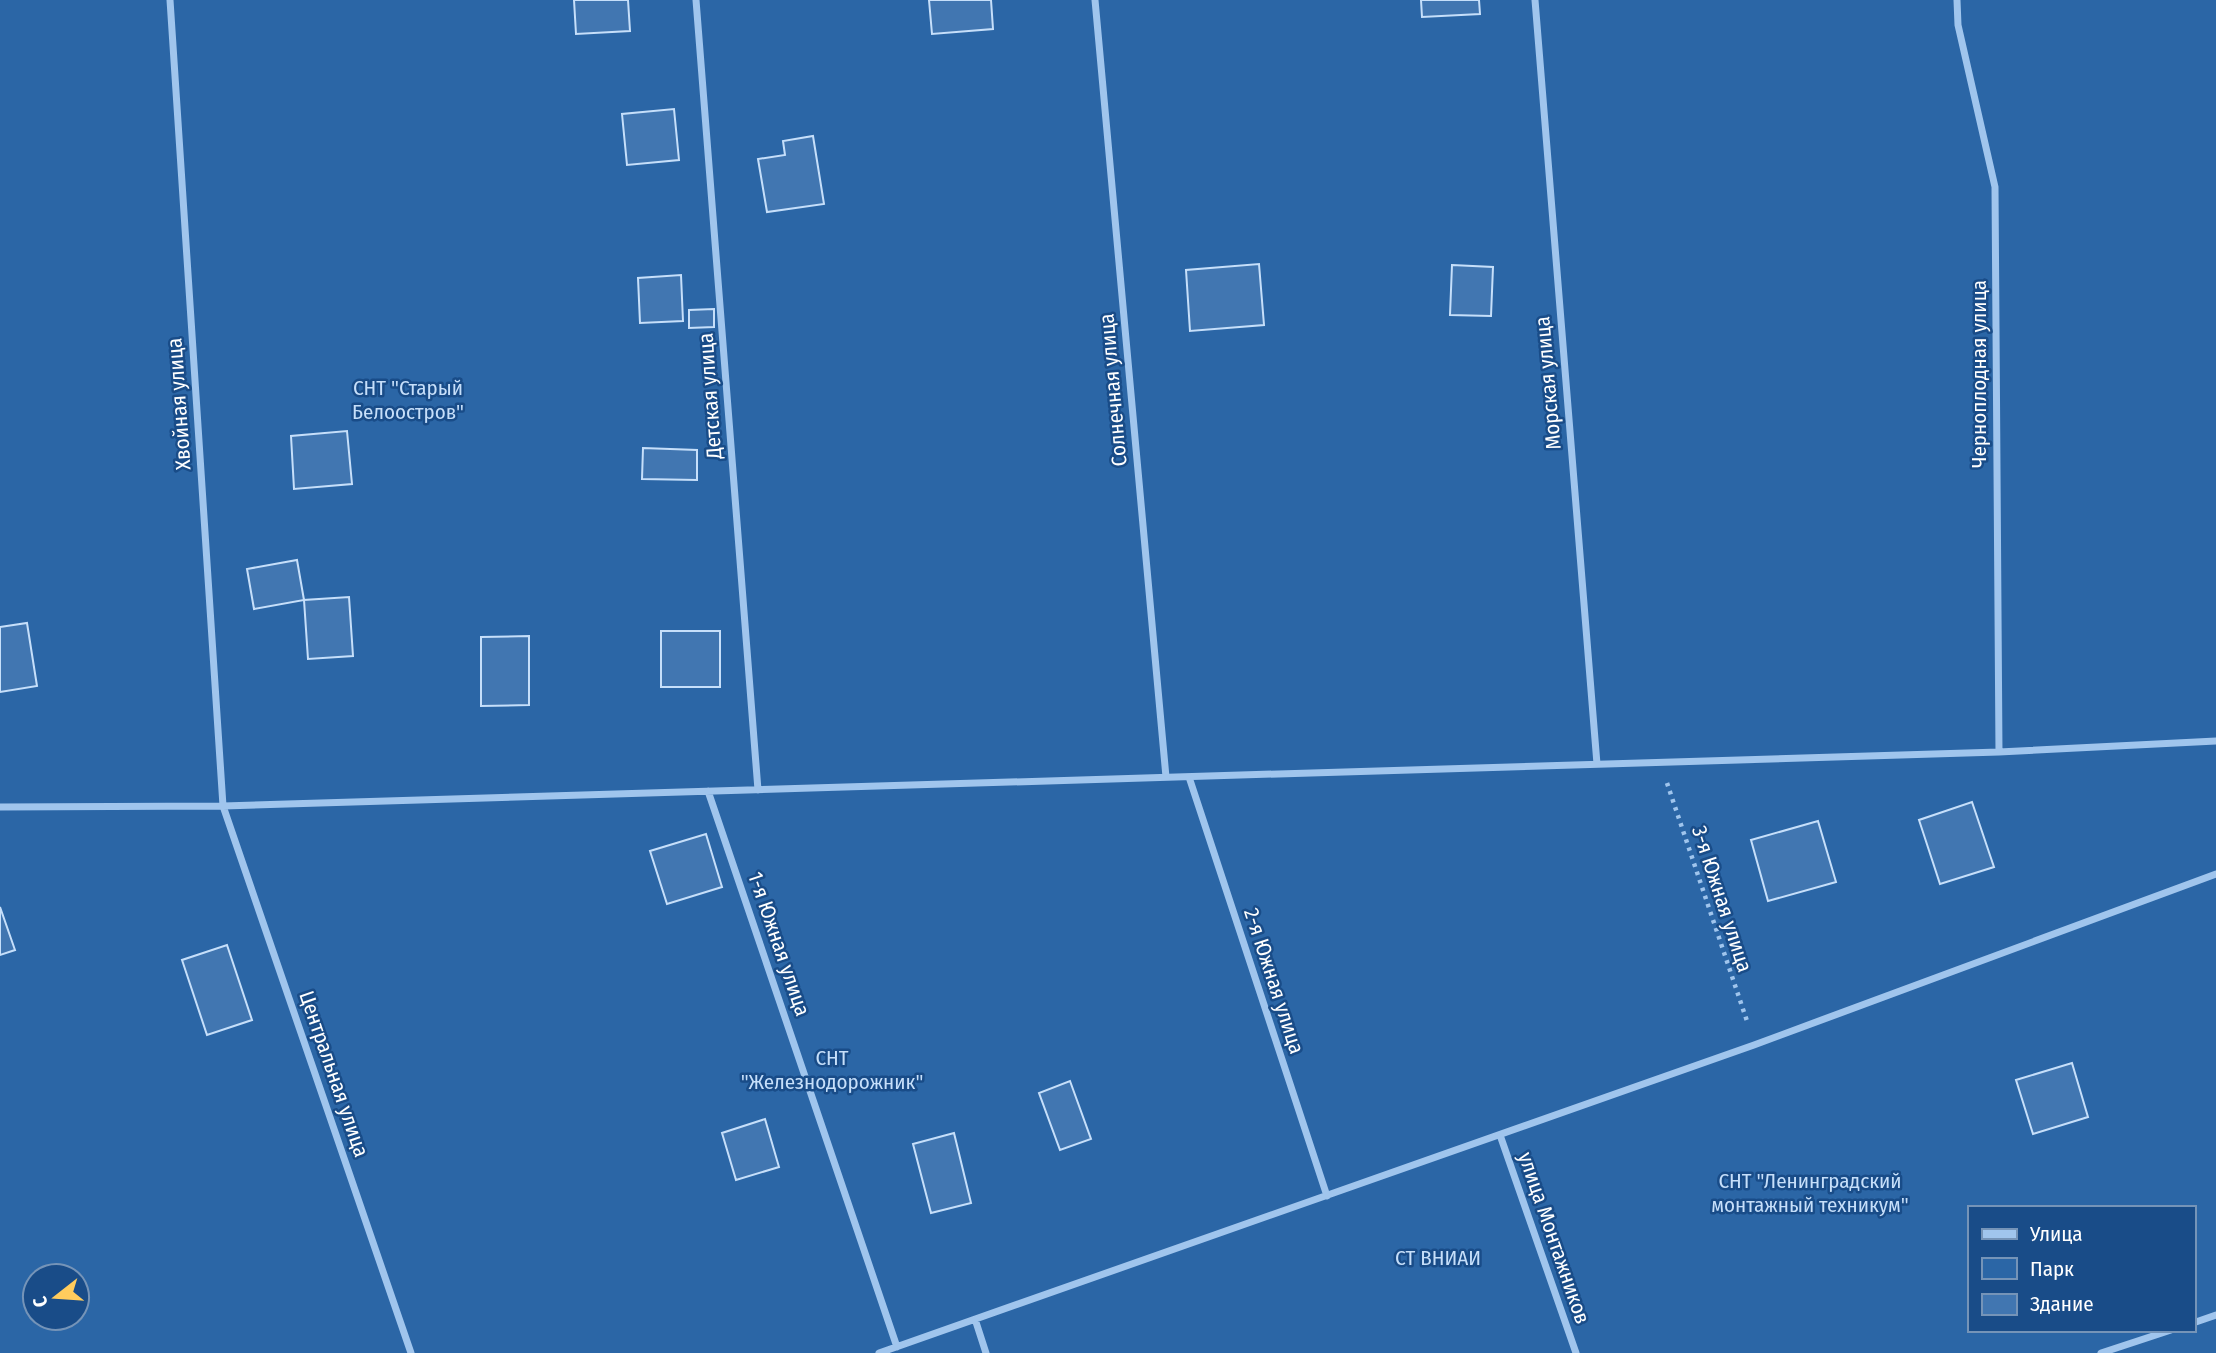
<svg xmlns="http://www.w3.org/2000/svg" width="2216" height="1353" font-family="'Fira Sans Condensed',sans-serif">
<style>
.green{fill:#2b66a6;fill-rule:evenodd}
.building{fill:#4176b1;stroke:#c6dffa;stroke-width:2}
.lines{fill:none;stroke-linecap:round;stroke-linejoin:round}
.path{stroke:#a0c5ed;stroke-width:4.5;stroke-dasharray:3.5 5;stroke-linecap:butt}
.minor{stroke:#a0c5ed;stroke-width:7}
.labels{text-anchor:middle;stroke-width:5;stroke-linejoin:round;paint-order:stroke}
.street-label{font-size:21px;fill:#fff;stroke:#194c88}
.park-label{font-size:21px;fill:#c6dffa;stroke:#194c88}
</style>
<rect width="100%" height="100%" fill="#194c88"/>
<!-- green -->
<path class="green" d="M0,0H2216V1353H0ZM1969,1208H2193V1330H1969ZM35,1276H77V1318H35Z"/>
<!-- building -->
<path class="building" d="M574,0H628L630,31L576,34Z
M929,0H991L993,29L932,34Z
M1421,0H1479L1480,14L1422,17Z
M674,109L679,160L627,165L622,114Z
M813,136L824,204L767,212L758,159L785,155L783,141Z
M1259,264L1264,325L1190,331L1186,270Z
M1452,265L1493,267L1491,316L1450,315Z
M681,275L683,321L640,323L638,278Z
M714,309V327L689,328V310Z
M347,431L352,484L294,489L291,436Z
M643,448L697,450V480L642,479Z
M297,560L304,600L254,609L247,569Z
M349,597L353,656L308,659L304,600Z
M27,623L37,686L0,692V627Z
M661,631H720V687H661Z
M529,636V705L481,706V637Z
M1972,802L1994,867L1940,884L1919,820Z
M1818,821L1836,882L1768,901L1751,840Z
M706,834L722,887L667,904L650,851Z
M0,907L15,950L0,955Z
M227,945L252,1020L207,1035L182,960Z
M2072,1063L2088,1117L2033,1134L2016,1080Z
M1070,1081L1091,1139L1060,1150L1039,1093Z
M765,1119L779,1167L736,1180L722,1133Z
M954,1133L971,1203L931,1213L913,1144Z"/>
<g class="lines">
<!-- path -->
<path class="path" d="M1667,783L1748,1024"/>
<!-- minor -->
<path class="minor" d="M170,0L223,806L411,1353
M696,0L758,790
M1095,0L1166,777
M1535,0L1597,764
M1957,0L1958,25L1995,187L1999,752
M1189,777L1327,1196
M708,791L897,1347
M0,807L223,806L1999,752L2216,741
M1500,1135L1576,1353
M975,1319L986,1353
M2193,1323L2216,1315
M879,1353L1754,1045L2216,874
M2101,1353L2171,1330"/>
</g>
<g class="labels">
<!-- street labels -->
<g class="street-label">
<text transform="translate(1979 374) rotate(-90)" y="7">Черноплодная улица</text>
<text transform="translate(1548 383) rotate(-95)" y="7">Морская улица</text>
<text transform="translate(1113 390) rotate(-95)" y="7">Солнечная улица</text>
<text transform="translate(710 396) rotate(-94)" y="7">Детская улица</text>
<text transform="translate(179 404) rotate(-94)" y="7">Хвойная улица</text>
<text transform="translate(1722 899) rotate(72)" y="7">3-я Южная улица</text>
<text transform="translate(779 944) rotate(71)" y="7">1-я Южная улица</text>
<text transform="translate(1274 981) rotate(72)" y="7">2-я Южная улица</text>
<text transform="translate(334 1074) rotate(71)" y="7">Центральная улица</text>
<text transform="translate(1554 1238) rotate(71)" y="7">улица Монтажников</text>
</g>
<!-- park labels -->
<g class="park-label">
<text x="408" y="395">СНТ "Старый<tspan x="408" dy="24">Белоостров"</tspan></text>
<text x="832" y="1065">СНТ<tspan x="832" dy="24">"Железнодорожник"</tspan></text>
<text x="1810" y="1188">СНТ "Ленинградский<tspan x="1810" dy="24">монтажный техникум"</tspan></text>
<text x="1438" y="1265">СТ ВНИАИ</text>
</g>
</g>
<!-- legend -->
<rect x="1968" y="1206" width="228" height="126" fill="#194c88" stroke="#7594b8" stroke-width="2"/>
<rect x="1982" y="1229" width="35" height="10" fill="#a0c5ed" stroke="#7594b8" stroke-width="2"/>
<text x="2030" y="1241" font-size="21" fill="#ffffff">Улица</text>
<rect x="1982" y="1258" width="35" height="21" fill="#2b66a6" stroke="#7594b8" stroke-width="2"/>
<text x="2030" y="1276" font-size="21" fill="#ffffff">Парк</text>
<rect x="1982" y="1294" width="35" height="21" fill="#4176b1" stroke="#7594b8" stroke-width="2"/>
<text x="2030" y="1311" font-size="21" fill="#ffffff">Здание</text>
<!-- north arrow -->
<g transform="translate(56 1297) rotate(253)"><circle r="33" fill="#194c88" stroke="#7594b8" stroke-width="2"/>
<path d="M0-5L12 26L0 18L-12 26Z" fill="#ffcc5d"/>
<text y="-10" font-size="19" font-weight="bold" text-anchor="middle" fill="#ffffff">С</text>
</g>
</svg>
